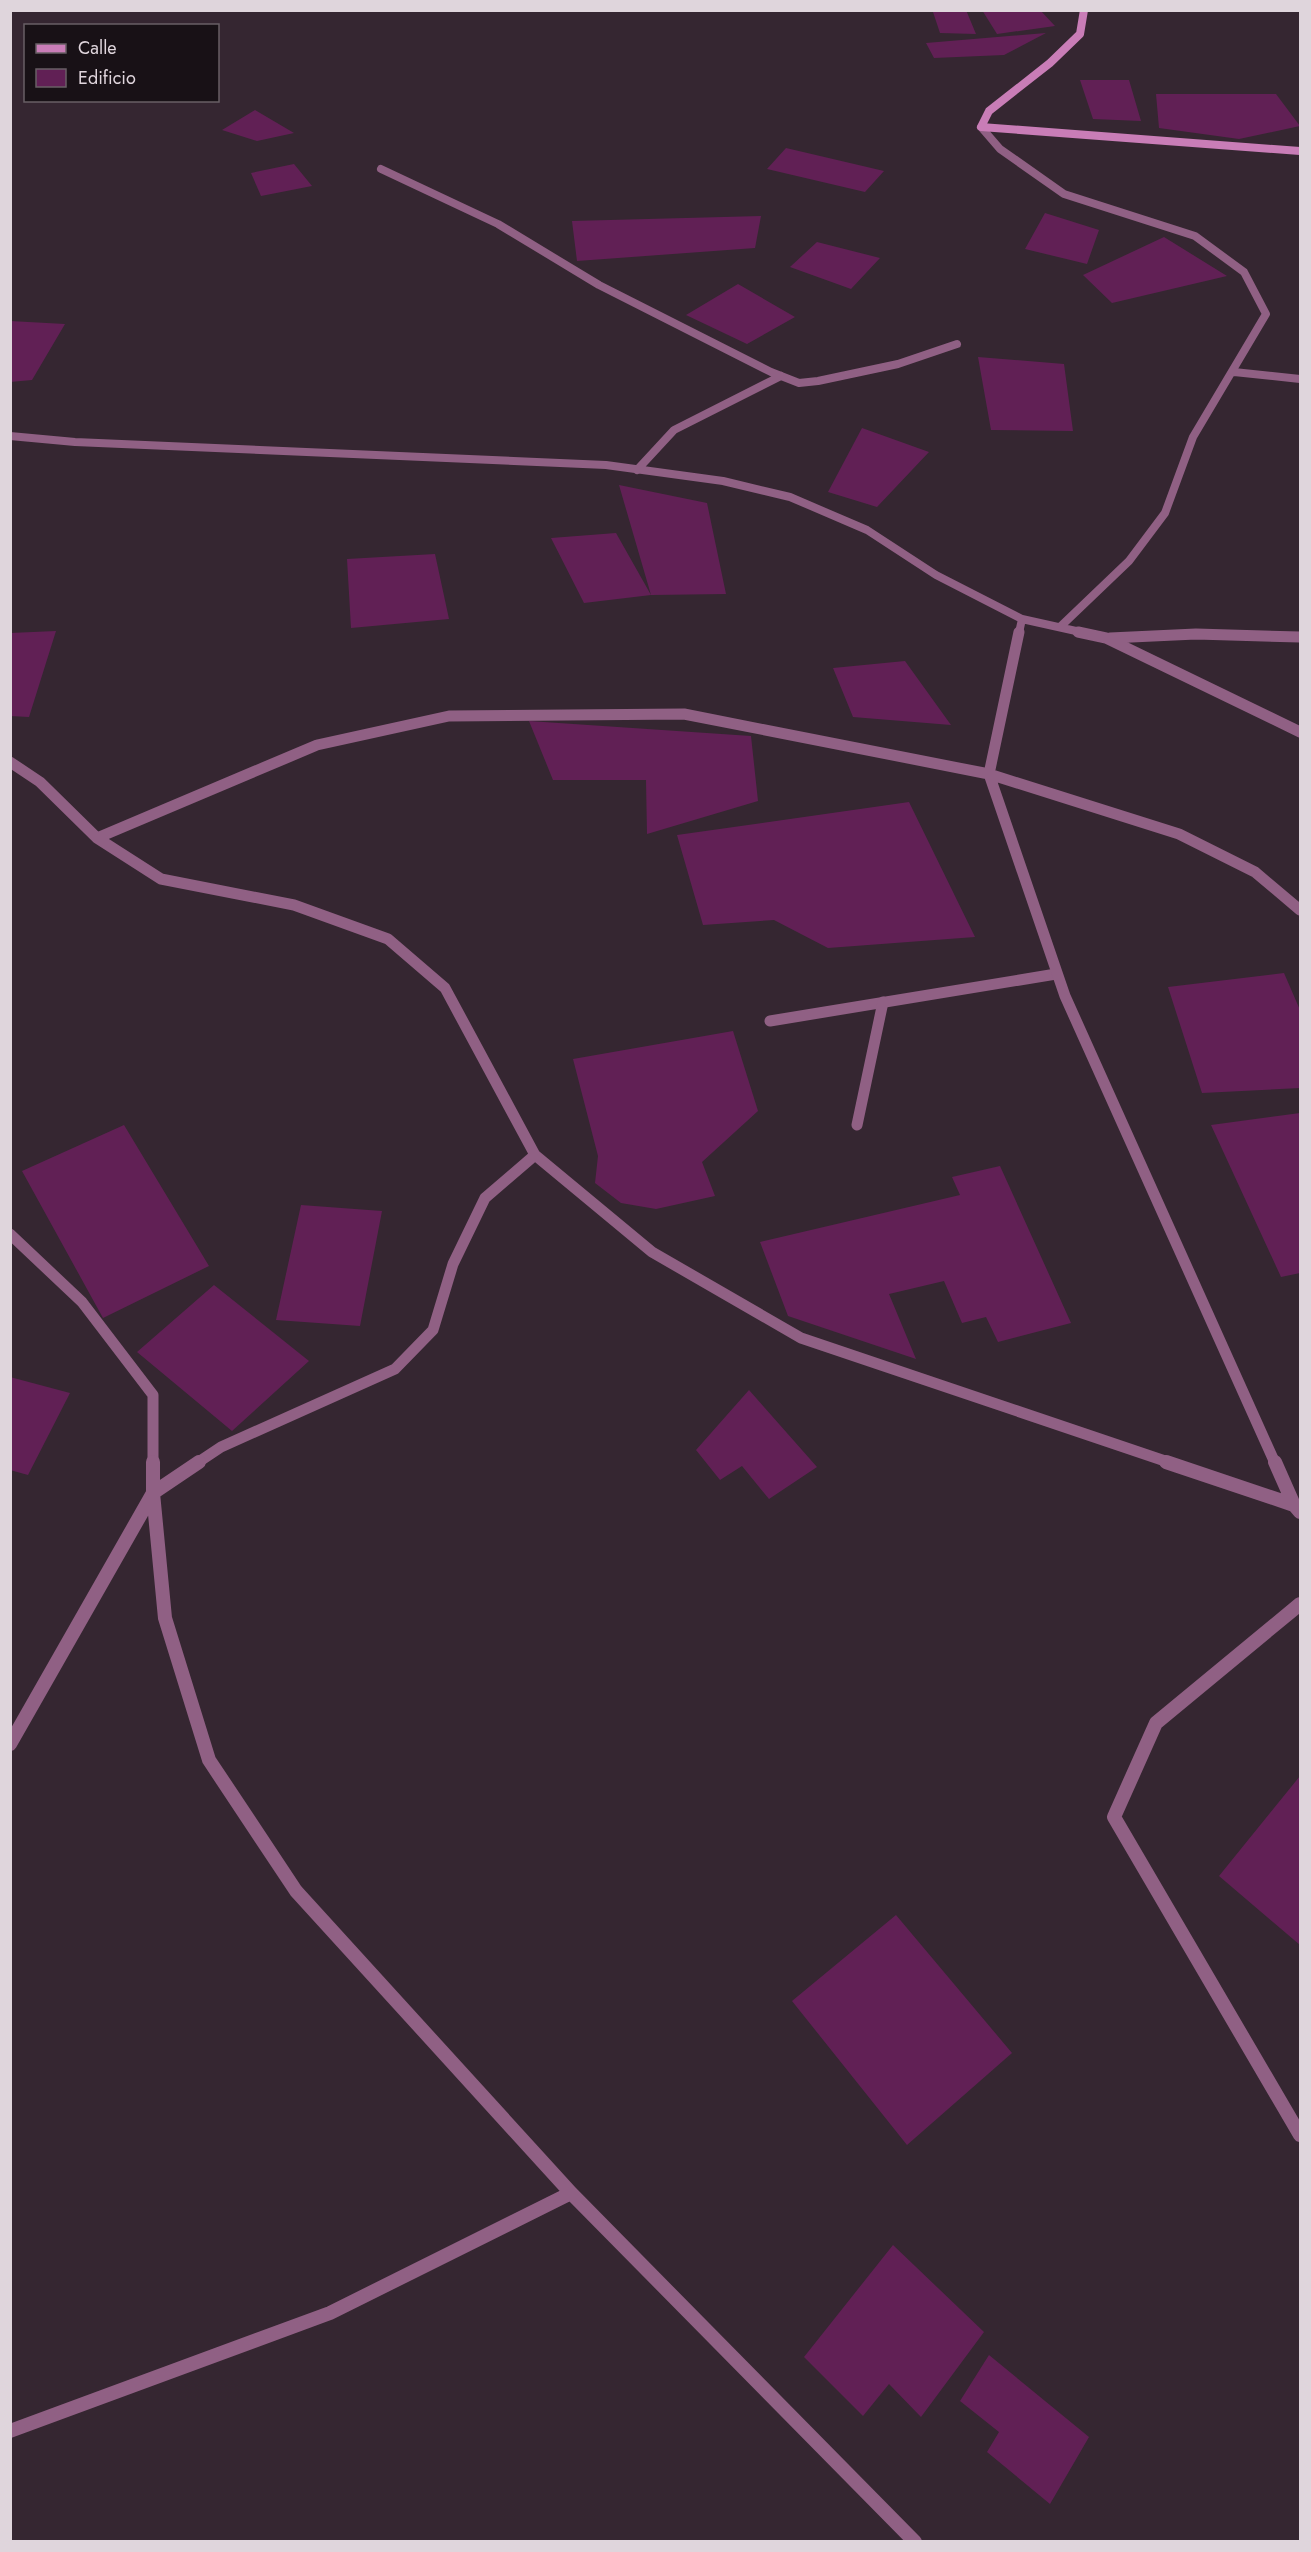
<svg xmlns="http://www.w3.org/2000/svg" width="1311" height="2552" font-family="Jost,sans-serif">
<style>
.building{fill:#612055}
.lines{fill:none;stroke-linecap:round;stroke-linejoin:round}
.lane{stroke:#906084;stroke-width:11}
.street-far2{stroke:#906084;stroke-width:8}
.street-far1{stroke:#906084;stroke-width:11}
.street{stroke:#906084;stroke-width:14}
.secondary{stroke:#c97db7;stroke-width:8}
</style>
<rect width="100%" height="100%" fill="#352631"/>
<!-- building -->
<path class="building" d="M948,10H966L976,34L940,33L933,12Z
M982,10H1040L1055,26L997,34Z
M1046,33L1004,55L934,58L926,43Z
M1080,80H1129L1141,121L1093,119Z
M1156,94H1276L1300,126L1239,139L1159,128Z
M255,110L294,133L257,141L222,130Z
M786,148L884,171L865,192L767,169Z
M294,164L312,186L261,196L251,173Z
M1045,213L1099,230L1087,264L1025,249Z
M761,216L755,248L577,261L572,221Z
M1164,237L1227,276L1112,303L1083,275Z
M817,242L880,258L851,289L790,267Z
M738,284L795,317L747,344L686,315Z
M10,321L65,324L32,380L10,382Z
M978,357L1064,364L1073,431L991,430Z
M862,428L929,452L877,507L828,492Z
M619,485L707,503L726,594L651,595Z
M616,533L651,595L584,603L551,538Z
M435,554L449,619L351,628L347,559Z
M56,631L29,717L10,716V633Z
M905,661L951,725L853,717L833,668Z
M529,721L751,736L758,801L647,834L646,780H553Z
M909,802L975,937L828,948L774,920L703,925L677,835Z
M1284,973L1300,1010V1088L1202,1093L1168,987Z
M733,1031L758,1111L702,1162L715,1196L656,1209L621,1203L595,1183L598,1156L573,1059Z
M1300,1113V1273L1281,1277L1211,1125Z
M124,1125L209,1266L103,1318L22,1171Z
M1000,1166L1071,1323L998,1342L986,1317L962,1323L944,1281L889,1294L916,1359L788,1316L760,1242L960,1195L952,1177Z
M301,1205L382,1211L360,1326L276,1320Z
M214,1285L309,1361L232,1431L137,1352Z
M10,1377L70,1393L28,1475L10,1470Z
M749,1390L817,1467L769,1499L742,1466L720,1480L696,1450Z
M1300,1776V1945L1219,1876Z
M896,1915L1012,2053L907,2145L792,2001Z
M893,2245L984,2332L921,2417L889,2384L863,2416L804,2357Z
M989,2355L1089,2437L1050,2504L987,2452L999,2432L960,2401Z"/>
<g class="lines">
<!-- lane -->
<path class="lane" d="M770,1021L1056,974"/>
<!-- street-far2 -->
<path class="street-far2" d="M981,127L1000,149L1064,194L1195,236L1244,272L1266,314L1193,437L1165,513L1129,561L1060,627
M381,169L498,224L599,285L771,372L799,383L818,381L898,364L957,344
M1234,372L1300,379
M10,436L75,442L606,465L723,481L790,497L867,530L936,575L1022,619L1085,633
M637,470L674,430L781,376
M1019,633L1022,619"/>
<!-- street-far1 -->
<path class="street-far1" d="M1019,632L989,774L1065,996L1275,1463
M1078,632L1106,638L1300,732
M1110,638L1196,634L1300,637
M10,762L40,782L97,838L161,879L294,905L388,939L445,988L535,1155L652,1252L801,1338L1171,1463
M97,838L317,745L449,716L684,714L989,774L1179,834L1255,872L1300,910
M857,1125L883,1002
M10,1234L82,1302L153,1395V1463
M197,1463L221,1447L395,1369L433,1330L453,1264L485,1198L535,1155"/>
<!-- street -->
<path class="street" d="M153,1462V1493L165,1618L209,1760L296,1891L571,2193L915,2542
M1166,1462L1294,1505
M1275,1462L1294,1505L1300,1512
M1300,1604L1156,1723L1114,1817L1300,2135
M10,1744L153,1493L199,1462
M10,2431L330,2313L571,2193"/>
<!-- secondary -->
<path class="secondary" d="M1084,10L1080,34L1050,63L989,111L981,127L1300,151"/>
</g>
<!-- border -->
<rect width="1311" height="2552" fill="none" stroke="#dfd5dc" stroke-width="24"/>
<!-- legend -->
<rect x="24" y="24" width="195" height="78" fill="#181116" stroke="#685f65" stroke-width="1.5"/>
<rect x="36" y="44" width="30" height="9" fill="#c97db7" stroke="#685f65" stroke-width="1.5"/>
<text x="78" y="54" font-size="18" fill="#dfd5dc">Calle</text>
<rect x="36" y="69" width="30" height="18" fill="#612055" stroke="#685f65" stroke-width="1.5"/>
<text x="78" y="84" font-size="18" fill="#dfd5dc">Edificio</text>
</svg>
